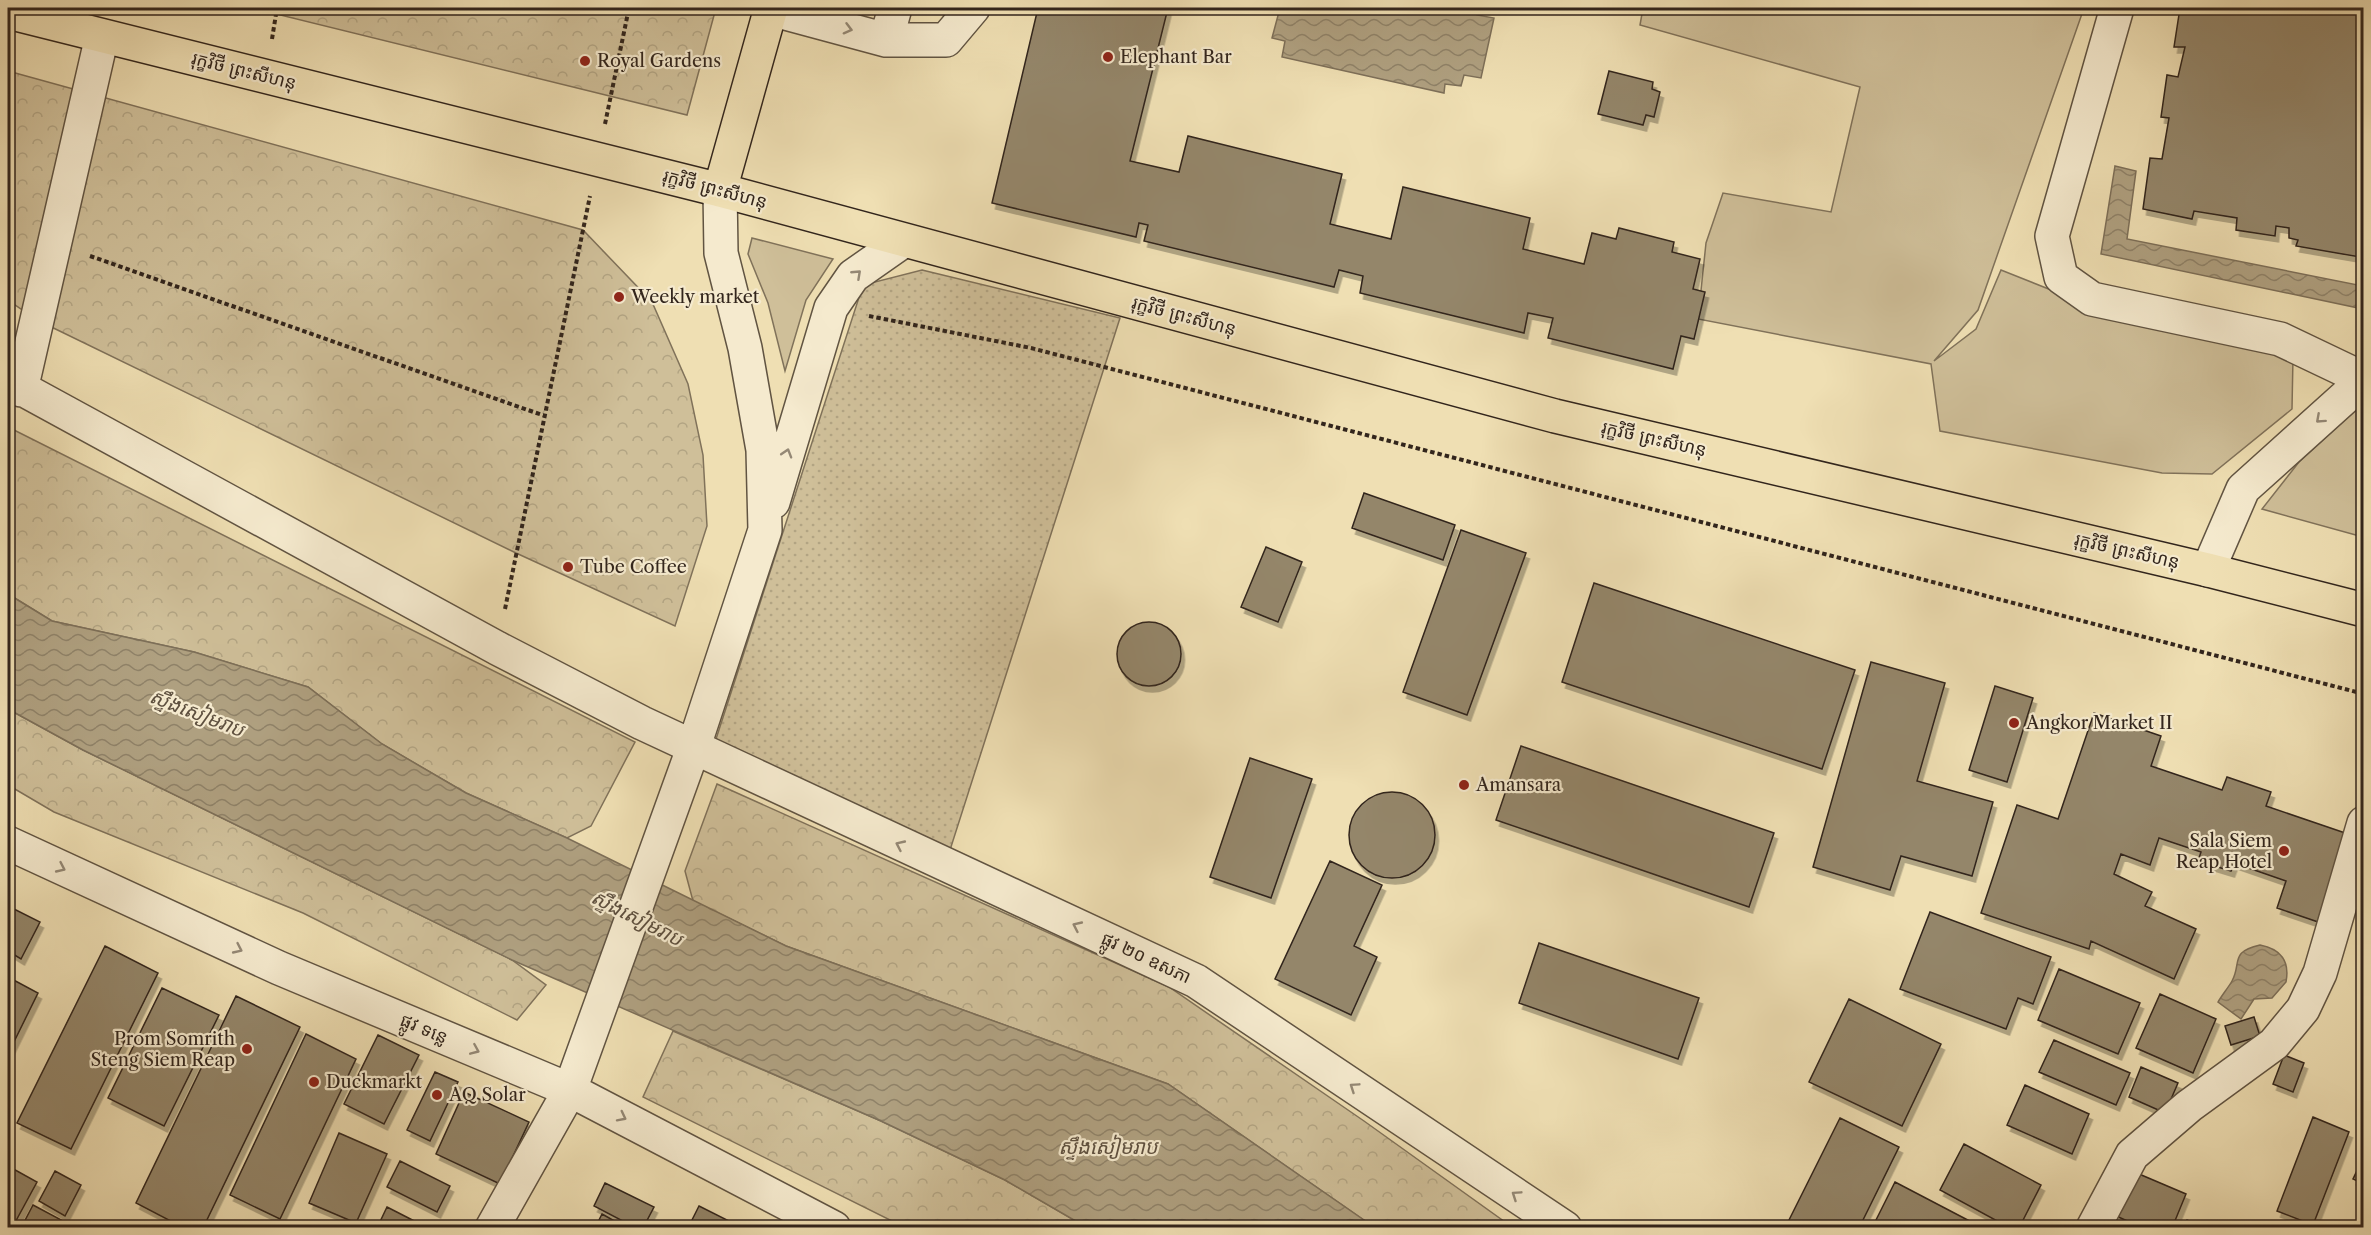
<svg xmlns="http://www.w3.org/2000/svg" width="2371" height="1235" font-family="'Libre Caslon Text','Noto Sans Khmer',serif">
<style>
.grass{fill:#cfbf99;stroke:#80725a;stroke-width:1.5}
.park{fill:url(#park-crowns);stroke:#80725a;stroke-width:1.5}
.garden{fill:url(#garden-dots);stroke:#80725a;stroke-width:1.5}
.water{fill:url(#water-waves);stroke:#7d6f58;stroke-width:1.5}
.building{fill:#94866b;stroke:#32251c;stroke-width:1.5;filter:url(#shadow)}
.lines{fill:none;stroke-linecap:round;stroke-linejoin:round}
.minor-casing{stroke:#615442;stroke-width:36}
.major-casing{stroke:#32251c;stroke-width:36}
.path{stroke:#32251c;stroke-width:4;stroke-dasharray:4.5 3;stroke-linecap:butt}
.minor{stroke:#f5eace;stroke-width:33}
.major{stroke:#efdfb3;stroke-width:33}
.oneway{stroke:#948875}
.poi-dot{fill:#8f2418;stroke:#f5eace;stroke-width:2}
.labels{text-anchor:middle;stroke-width:4.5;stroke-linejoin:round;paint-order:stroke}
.poi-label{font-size:18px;fill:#32251c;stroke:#f5eace;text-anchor:start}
.street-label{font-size:18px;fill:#32251c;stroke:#f5eace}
.water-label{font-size:20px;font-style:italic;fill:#5e503f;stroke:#f5eace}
</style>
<defs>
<pattern id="park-crowns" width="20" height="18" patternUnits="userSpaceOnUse" patternTransform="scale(1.5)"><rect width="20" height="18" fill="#cfbf99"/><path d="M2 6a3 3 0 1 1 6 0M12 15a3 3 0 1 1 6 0" fill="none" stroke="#b2a483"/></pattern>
<pattern id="garden-dots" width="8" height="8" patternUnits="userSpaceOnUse" patternTransform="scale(1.5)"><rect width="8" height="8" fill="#cfbf99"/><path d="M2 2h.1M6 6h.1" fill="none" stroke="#b2a483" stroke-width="1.8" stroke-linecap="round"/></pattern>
<pattern id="water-waves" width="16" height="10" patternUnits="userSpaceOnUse" patternTransform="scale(1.5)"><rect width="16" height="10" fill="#afa080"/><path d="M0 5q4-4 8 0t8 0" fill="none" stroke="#8f8268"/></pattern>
<filter id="shadow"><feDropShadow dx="3.5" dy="6" stdDeviation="0" flood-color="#0004"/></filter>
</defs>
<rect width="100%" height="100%" fill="#efdfb3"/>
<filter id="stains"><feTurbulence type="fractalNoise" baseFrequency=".00333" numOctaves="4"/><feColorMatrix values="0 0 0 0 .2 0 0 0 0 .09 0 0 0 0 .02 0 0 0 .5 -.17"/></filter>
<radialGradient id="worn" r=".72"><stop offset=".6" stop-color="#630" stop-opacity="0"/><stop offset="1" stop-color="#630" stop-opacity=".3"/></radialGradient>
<!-- grass -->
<path class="grass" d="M1643,8H2084L1978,310L1934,361L1976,329L2001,270L2144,327L2293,357L2292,409L2212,474L2162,473L1940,431L1931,364L1698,319L1706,243L1723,193L1831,212L1860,87L1640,25Z
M752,238L833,259L806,300L785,371L768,303L748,254Z
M2363,403V537L2262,509L2299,462Z"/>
<!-- park -->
<path class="park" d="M252,8H716L687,115Z
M8,71L583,230L652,302L688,384L703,455L707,526L675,626L516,553L37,320L8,300Z
M8,427L635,742L591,826L567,838L466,793L382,744L308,687L194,652L52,621L8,594Z
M8,709L83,750L512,960L546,985L517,1020L303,913L54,812L8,785Z
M717,784L1169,987L1364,1121L1512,1227H1374L1168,1084L786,946L693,901L685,871Z
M673,1031L881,1121L1005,1180L1086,1227H904L643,1097Z"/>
<!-- garden -->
<path class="garden" d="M922,270L1120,318L950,850L716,739L863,285Z"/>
<!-- water -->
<path class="water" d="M1280,8H1478L1477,15L1494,18L1481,78L1464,75L1461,86L1445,84L1444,93L1282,57L1285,41L1272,38Z
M2115,166L2136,171L2127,239L2363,286V309L2101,254Z
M8,594L52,621L194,652L308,687L382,744L466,793L567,838L786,946L1168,1084L1374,1227H1086L1005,1180L881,1121L512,960L83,750L8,709Z
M2260,945C2281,949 2290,961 2286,982L2272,998L2254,999L2241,1019L2218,1002C2222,995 2228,988 2232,981C2242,963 2229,952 2260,945Z"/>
<!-- building -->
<path class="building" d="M1038,8H1168L1130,161L1179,172L1188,136L1342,174L1330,224L1391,239L1403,187L1530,218L1523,249L1584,264L1592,233L1616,239L1619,228L1674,242L1672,252L1700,259L1693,289L1705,292L1694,339L1681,336L1673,369L1548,338L1553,318L1528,313L1524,333L1360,293L1363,276L1339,270L1334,287L1144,241L1148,225L1139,223L1136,237L992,203Z
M2180,8H2364V247L2360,257L2296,246L2298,240L2289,238V228L2276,226L2275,236L2236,230L2237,218L2194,211L2192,219L2143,209L2150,158L2162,159L2169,118L2161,117L2167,75L2178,77L2185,47H2174Z
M1609,71L1653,82L1652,89L1660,92L1654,117L1646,115L1643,125L1598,114Z
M1364,493L1455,525L1443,560L1352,528Z
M1461,530L1526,553L1467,715L1403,692Z
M1266,547L1302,562L1278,622L1241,607Z
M1594,583L1855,670L1822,769L1562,682Z
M1117 654a32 32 0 1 1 64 0a32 32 0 1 1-64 0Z
M1871,662L1945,683L1917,781L1993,802L1972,876L1901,856L1890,890L1813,867Z
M1995,686L2033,698L2007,782L1969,770Z
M2094,713L2161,736L2151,766L2222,790L2227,777L2271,792L2266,806L2354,836L2324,924L2277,908L2286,881L2234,863L2231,871L2198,861L2201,852L2159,838L2150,865L2121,854L2114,874L2152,892L2145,906L2196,929L2174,979L2091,941L2089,949L1981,913L2017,805L2058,819Z
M1521,746L1774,833L1749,907L1496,820Z
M1250,758L1312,779L1271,898L1210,877Z
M1349 835a43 43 0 1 1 86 0a43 43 0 1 1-86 0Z
M1330,861L1382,885L1354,946L1377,957L1351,1015L1275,979Z
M8,906L40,922L21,959L8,951Z
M1930,912L2051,957L2033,1004L2018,998L2006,1029L1900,989Z
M1539,943L1699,998L1678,1059L1519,1003Z
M105,946L158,973L71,1149L17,1123Z
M2059,969L2140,1003L2118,1054L2038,1020Z
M8,977L38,993L8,1054Z
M162,988L219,1015L164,1126L108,1098Z
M2160,994L2216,1019L2193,1073L2136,1048Z
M236,996L300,1027L203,1228H184L136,1203Z
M1849,999L1941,1044L1902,1126L1809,1082Z
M2254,1017L2260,1036L2231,1045L2225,1026Z
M306,1034L356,1059L280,1219L230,1195Z
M378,1035L419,1055L384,1124L344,1104Z
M2054,1040L2130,1073L2116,1105L2039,1072Z
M2284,1055L2304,1063L2293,1092L2273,1084Z
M2141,1067L2178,1083L2165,1113L2129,1097Z
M435,1072L458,1082L430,1141L407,1130Z
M2025,1085L2089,1114L2072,1154L2007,1125Z
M464,1092L529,1122L500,1184L436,1154Z
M2313,1117L2349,1132L2313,1225L2277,1211Z
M1840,1118L1899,1147L1859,1228H1785Z
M339,1133L387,1154L356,1223L309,1203Z
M1964,1144L2041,1185L2019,1228H2010L1940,1190Z
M2364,1156V1184L2353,1179Z
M400,1161L450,1186L437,1212L387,1187Z
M8,1166L37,1182L12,1228H8Z
M55,1171L81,1185L65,1216L39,1201Z
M2132,1171L2186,1194L2172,1228H2143L2114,1215Z
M1895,1182L1983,1228H1872Z
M605,1183L654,1207L643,1228H636L594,1206Z
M33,1205L67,1223L65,1228H21Z
M699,1206L733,1223L730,1228H688Z
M387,1207L428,1228H377Z
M602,1214L627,1228H595Z
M2187,1220L2205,1228H2184Z
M270,1221L284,1228H267Z"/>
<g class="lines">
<defs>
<path id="minor" d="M2117,8L2052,236L2061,277L2092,299L2280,339L2364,379
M771,9L886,40H946L973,8
M886,40L895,8
M8,381L497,648L642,723L1196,981L1565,1228
M21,390L102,36
M773,502L831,308L853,276L903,241
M2208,570L2243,489L2364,380
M8,843L279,968L570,1090L834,1228
M492,1228L570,1090L693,749L765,530L763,450L745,348L721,253L720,190
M2093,1228L2132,1155L2189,1106L2274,1044L2303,1009L2320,973L2364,823"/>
<path id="major" d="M8,12L720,190L1555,416L2208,570L2364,610
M720,190L771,8"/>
</defs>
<!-- minor casing -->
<use href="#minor" class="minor-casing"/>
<!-- major casing -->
<use href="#major" class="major-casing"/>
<!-- path -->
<path class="path" d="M272,39L277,8
M605,124L629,8
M90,256L545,416
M869,316L1031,348L2364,694
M505,609L590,196"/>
<!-- minor -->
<use href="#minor" class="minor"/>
<!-- major -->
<use href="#major" class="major"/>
</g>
<!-- one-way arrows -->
<defs><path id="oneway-chevron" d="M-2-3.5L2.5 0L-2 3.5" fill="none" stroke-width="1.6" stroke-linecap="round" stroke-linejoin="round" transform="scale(1.5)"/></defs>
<g class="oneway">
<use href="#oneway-chevron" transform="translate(848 29) rotate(15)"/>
<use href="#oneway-chevron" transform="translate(857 274) rotate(-43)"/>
<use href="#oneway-chevron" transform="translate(2320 419) rotate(138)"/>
<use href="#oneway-chevron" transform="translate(787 453) rotate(-73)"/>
<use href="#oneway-chevron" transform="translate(900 845) rotate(-155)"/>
<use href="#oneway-chevron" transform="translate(61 868) rotate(25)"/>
<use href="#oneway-chevron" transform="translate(1077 926) rotate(-155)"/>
<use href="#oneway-chevron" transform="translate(238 949) rotate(25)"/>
<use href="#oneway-chevron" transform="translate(475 1050) rotate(23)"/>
<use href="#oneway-chevron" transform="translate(1354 1087) rotate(-146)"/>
<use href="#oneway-chevron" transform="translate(622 1117) rotate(27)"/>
<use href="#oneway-chevron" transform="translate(1516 1195) rotate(-146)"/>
</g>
<!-- markers -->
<g class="poi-dot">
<circle cx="1108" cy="57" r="6"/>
<circle cx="585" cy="61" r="6"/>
<circle cx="619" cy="297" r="6"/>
<circle cx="568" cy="567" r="6"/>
<circle cx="2014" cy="723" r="6"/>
<circle cx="1464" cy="785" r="6"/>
<circle cx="2284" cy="851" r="6"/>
<circle cx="247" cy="1049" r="6"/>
<circle cx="314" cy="1082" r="6"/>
<circle cx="437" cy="1095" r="6"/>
</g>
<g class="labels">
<!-- poi labels -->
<g class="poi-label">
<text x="1120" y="63">Elephant Bar</text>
<text x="597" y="67">Royal Gardens</text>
<text x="631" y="303">Weekly market</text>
<text x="580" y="573">Tube Coffee</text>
<text x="2026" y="729">Angkor Market II</text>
<text x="1476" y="791">Amansara</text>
<text x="2272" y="847" text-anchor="end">Sala Siem<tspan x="2272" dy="21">Reap Hotel</tspan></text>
<text x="235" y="1045" text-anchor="end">Prom Somrith<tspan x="235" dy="21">Steng Siem Reap</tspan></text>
<text x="326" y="1088">Duckmarkt</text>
<text x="449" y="1101">AQ Solar</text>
</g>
<!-- street labels -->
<g class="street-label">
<text transform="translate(244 71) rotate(14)" y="6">រុក្ខវិថី ព្រះសីហនុ</text>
<text transform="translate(715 189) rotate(15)" y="6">រុក្ខវិថី ព្រះសីហនុ</text>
<text transform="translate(1184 316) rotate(15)" y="6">រុក្ខវិថី ព្រះសីហនុ</text>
<text transform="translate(1654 439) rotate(13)" y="6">រុក្ខវិថី ព្រះសីហនុ</text>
<text transform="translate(2127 551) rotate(13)" y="6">រុក្ខវិថី ព្រះសីហនុ</text>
<text transform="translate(1146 958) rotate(25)" y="6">ផ្លូវ ២០ ឧសភា</text>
<text transform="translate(424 1029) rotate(23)" y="6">ផ្លូវ ទន្លេ</text>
</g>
<!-- water labels -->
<g class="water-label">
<text transform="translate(197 713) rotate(21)" y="7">ស្ទឹងសៀមរាប</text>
<text transform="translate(637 918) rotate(27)" y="7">ស្ទឹងសៀមរាប</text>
<text x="1108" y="1154">ស្ទឹងសៀមរាប</text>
</g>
</g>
<!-- margin -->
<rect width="2371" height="1235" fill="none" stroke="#efdfb3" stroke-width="30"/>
<rect x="9" y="9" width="2353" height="1217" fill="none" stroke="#32251c" stroke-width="3"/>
<rect x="15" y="15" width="2341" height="1205" fill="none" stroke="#32251c" stroke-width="1.5"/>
<rect width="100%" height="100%" filter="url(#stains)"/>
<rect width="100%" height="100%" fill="url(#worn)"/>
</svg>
